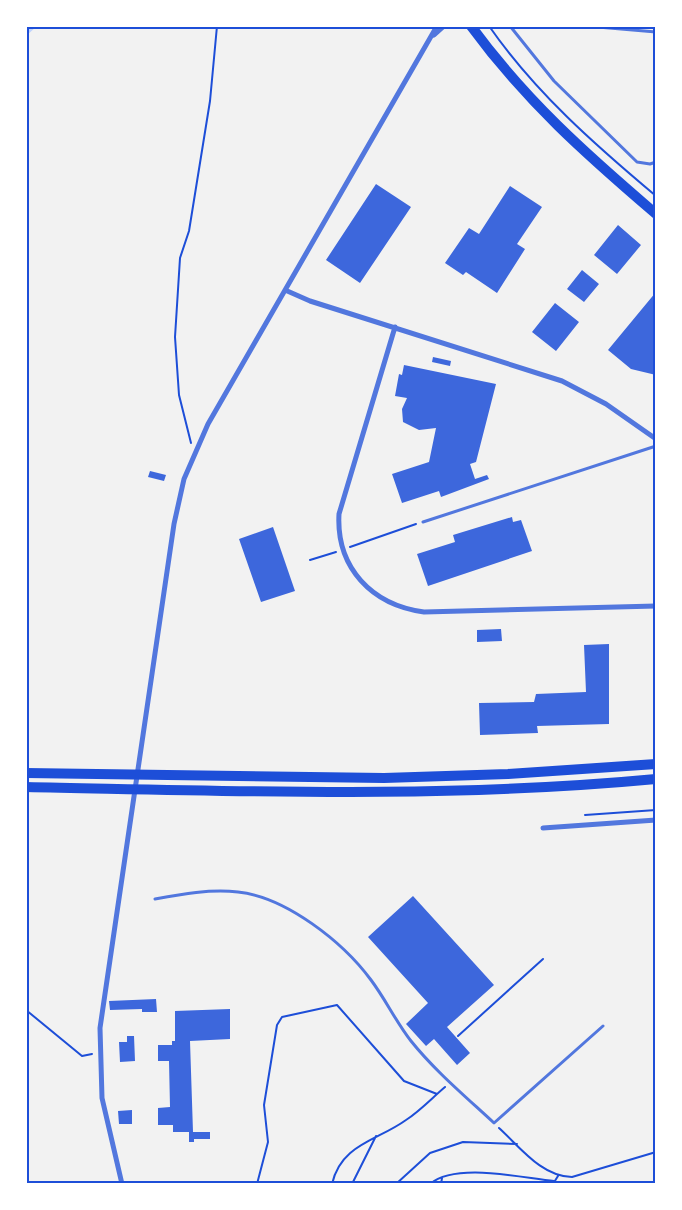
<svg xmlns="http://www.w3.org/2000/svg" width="682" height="1210" font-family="'Roboto Serif',serif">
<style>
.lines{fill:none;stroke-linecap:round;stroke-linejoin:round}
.stream{stroke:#bfd3fe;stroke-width:3}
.building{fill:#3d67dc}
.path{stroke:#1d4ed8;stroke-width:2}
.service{stroke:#5277de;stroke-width:3}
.minor{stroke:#5277de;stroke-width:5}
.primary{stroke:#1d4ed8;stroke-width:10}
.neatline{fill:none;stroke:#1d4ed8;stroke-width:2}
</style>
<rect width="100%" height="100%" fill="#f2f2f2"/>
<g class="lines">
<!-- stream -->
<path class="stream" d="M91,26H104
M26,34L35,26"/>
</g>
<!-- building -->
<path class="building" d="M376,184L411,207L360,283L326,260Z
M510,186L542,207L517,244L525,249L497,293L466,272L463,275L445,263L469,228L479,234Z
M618,225L641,245L617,274L594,255Z
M582,270L599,284L584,302L567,289Z
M656,292V375L631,369L608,350Z
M555,303L579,322L556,351L532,332Z
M433,357L451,361L450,366L432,362Z
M404,365L496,384L476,462L470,464L475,479L487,475L489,479L441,497L439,491L402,503L392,474L429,462L436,428L419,430L403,422L402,409L407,398L395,396L399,374L402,375Z
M150,471L166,475L164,481L148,477Z
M512,517L513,522L521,520L532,551L428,586L417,554L455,542L453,535Z
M273,527L295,591L261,602L239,539Z
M501,629L502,641L477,642V630Z
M609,644V724L537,726L538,733L480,735L479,703L534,702L536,694L586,692L584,645Z
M413,896L494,985L447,1027L470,1053L457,1065L434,1039L426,1046L406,1024L428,1003L368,937Z
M156,999L157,1012H142V1009L110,1010L109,1001Z
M230,1009V1039L190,1041L193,1132H210V1139H194V1142H189V1132H173V1125H158V1108L170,1107L169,1061H158V1045H172V1041H175V1011Z
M127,1036H134L135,1061L120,1062L119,1042H127Z
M132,1110V1124H119L118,1111Z"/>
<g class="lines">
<!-- path -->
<path class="path" d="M489,26C535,92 594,144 656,196
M191,443L179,395L175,337L180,258L189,231L210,101L217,26
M350,547L416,524
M310,560L336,552
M585,815L656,810
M26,1010L82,1056L92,1054
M458,1036L543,959
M499,1128C520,1147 542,1177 572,1177L656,1152
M257,1184L268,1142L264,1105L277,1025L282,1017L337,1005L404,1081L437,1094
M332,1184C341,1144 377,1141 406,1120C420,1111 432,1098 445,1087
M352,1184L376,1136
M396,1184L430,1153L463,1142L517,1144
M430,1184C456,1162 522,1178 554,1181
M441,1184L442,1178
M553,1184L558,1176"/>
<!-- service -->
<path class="service" d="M510,26L554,81L637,162L650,164L656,162
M586,26L656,32
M423,522L656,446
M155,899C182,894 210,889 238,892C286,897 343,942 371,980C386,1000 396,1022 411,1041C435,1071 466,1097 494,1123L603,1026"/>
<!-- minor -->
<path class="minor" d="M434,35L444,26
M285,290L310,301L562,381L606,404L656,439
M395,327L339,514C336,568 372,605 424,612L656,606
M543,828L656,820
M122,1184L102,1098L100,1028L174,524L184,479L208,424L437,26"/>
<!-- primary -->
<path class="primary" d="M471,26C526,101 586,154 656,214
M26,773L384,778L508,774L656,764
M26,787C238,791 444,799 656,779"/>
</g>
<!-- border -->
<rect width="682" height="1210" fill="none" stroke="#ffffff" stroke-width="55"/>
<rect x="28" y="28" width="626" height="1154" class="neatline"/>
</svg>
